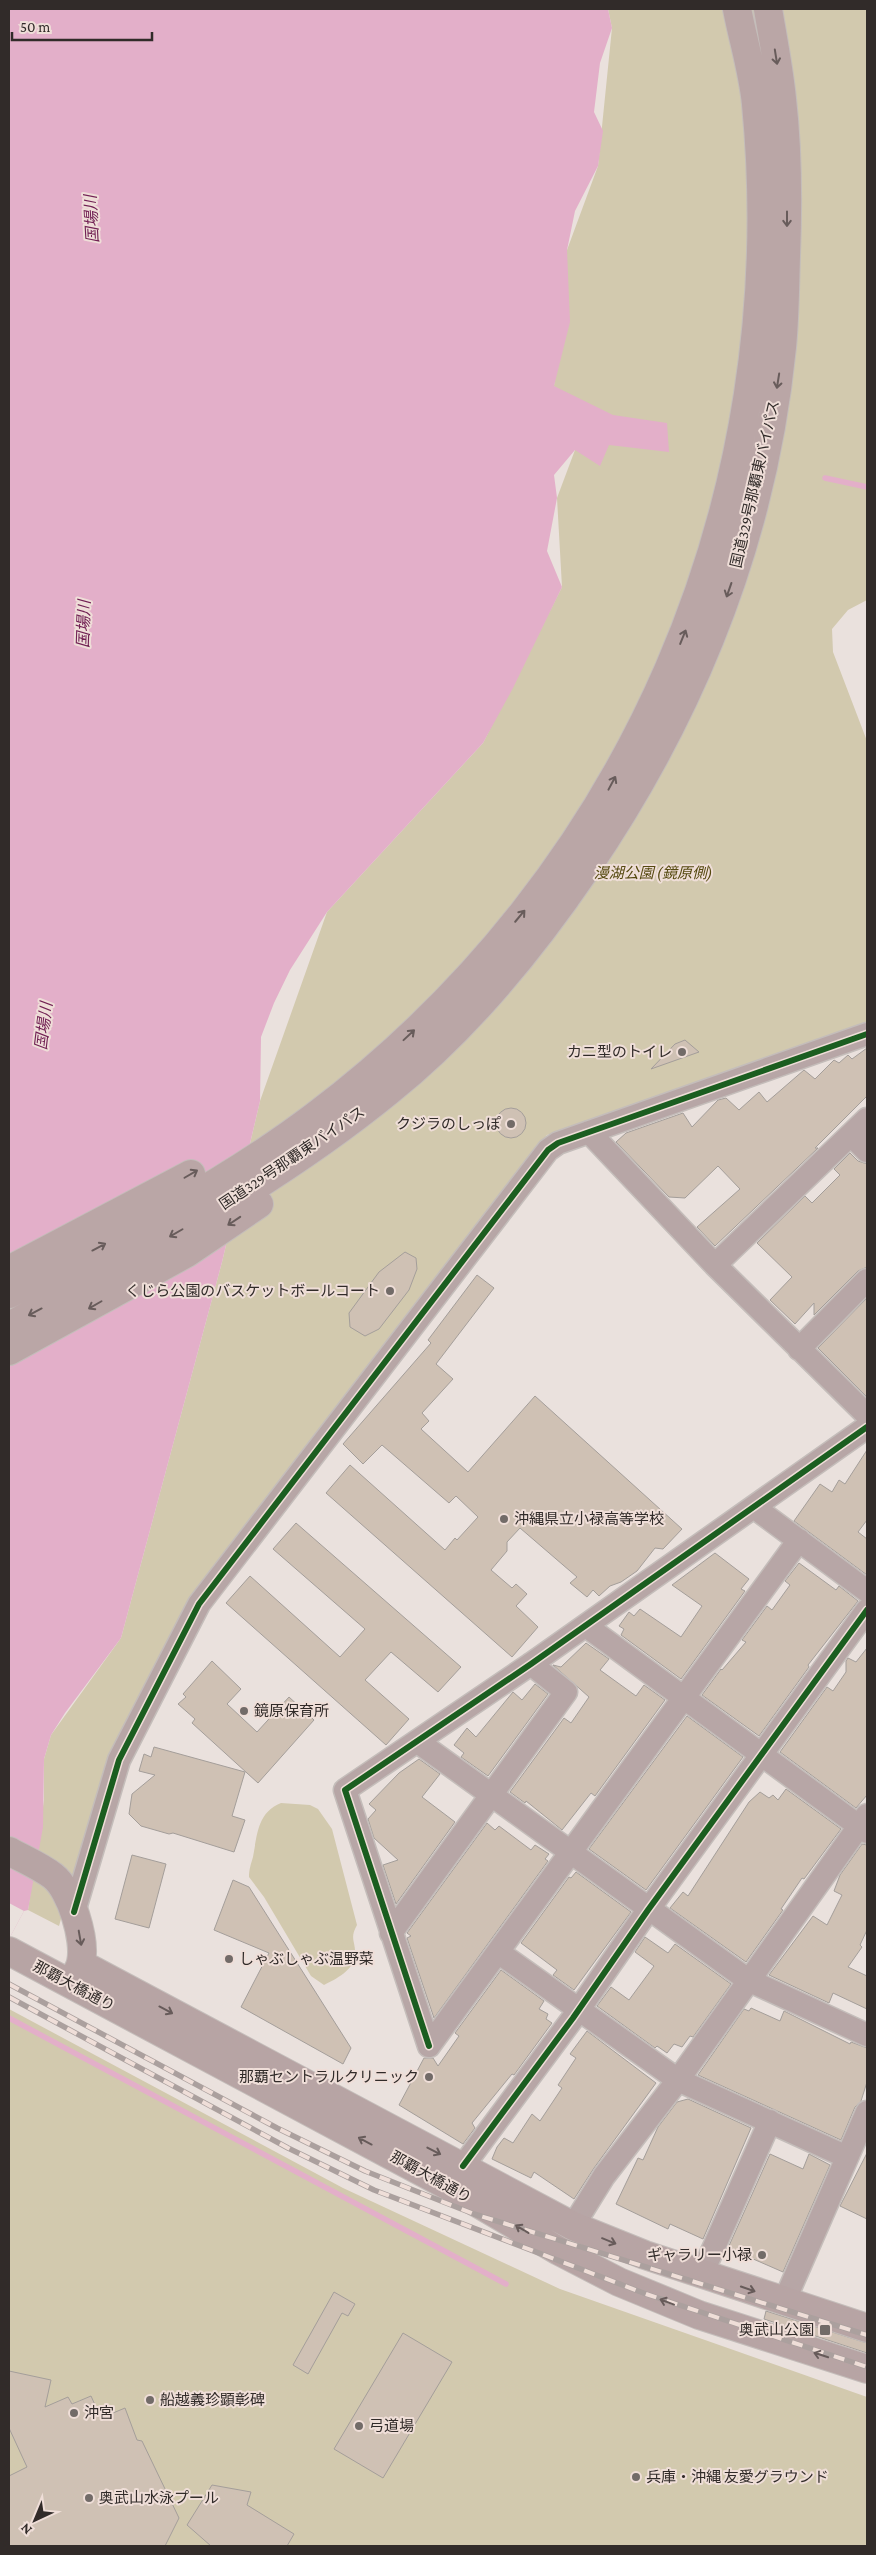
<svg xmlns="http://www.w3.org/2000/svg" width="876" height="2555" font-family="'Crimson Pro','Noto Sans JP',serif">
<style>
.green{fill:#d2c9ae}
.water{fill:#e3afc9}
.pier{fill:#eae1dd}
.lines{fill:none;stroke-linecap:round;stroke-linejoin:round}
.stream{stroke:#e3afc9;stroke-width:5.5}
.building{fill:#cfc1b4;stroke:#a49e9a}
.minor-casing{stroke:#c4bdba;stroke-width:25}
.secondary-casing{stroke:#c4bdba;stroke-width:30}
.trunk-casing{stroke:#c4bdba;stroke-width:30}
.minor{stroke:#b7a6a6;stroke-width:22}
.secondary{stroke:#b7a4a4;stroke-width:28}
.trunk{stroke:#baa6a6;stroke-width:28}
.rail-casing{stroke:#aba09e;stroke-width:5.5}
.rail{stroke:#efded8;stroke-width:4;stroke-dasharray:11;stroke-linecap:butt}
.cycleway-casing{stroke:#efded8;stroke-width:9}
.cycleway{stroke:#1b5e20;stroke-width:6}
.oneway{stroke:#685c5b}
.oneway2{stroke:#675b5a}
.poi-dot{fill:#726b68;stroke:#efded8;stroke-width:2}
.labels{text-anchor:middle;stroke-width:4;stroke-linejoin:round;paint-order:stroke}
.street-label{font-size:15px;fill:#312b29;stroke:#efded8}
.park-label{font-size:15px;font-style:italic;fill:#55490f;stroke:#efded8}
.poi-label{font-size:15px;fill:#312b29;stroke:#efded8;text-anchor:start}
.water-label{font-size:16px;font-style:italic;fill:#722154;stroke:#efded8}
</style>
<rect width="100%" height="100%" fill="#eae1dd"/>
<!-- green -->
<path class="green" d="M608,9H867V600L848,610L832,629L833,652L867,741V1024L547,1135L191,1598L106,1762L59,1926L28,1910L44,1800V1759L51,1735L121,1638L222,1262L260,1101L327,912L483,743L562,587L557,498L575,450L554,386L567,250L598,166L612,28Z
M281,1803L310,1805L318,1809L332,1829L357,1925C349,1939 356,1941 355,1955C354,1970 336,1979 324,1985L311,1976L264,1897L249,1877C249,1869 251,1864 253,1857C257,1837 257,1812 281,1803Z
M9,2009L343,2188L560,2289L867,2397V2546H9Z"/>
<!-- water -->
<path class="water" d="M9,9H608L612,28L600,63L594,112L603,131L598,166L575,211L567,250L570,322L554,386L613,415L667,423L669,452L609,445L600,466L575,450L554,475L557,498L547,551L562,587L513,688L483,743L327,912L290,970L274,1003L261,1037L260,1101L222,1262L121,1638L65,1713L51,1735L44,1759L43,1827L28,1910L24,1911L9,1939Z"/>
<!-- pier -->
<path class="pier" d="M9,1903L24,1911L9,1939Z"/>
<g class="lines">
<!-- stream -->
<path class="stream" d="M825,478L867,487
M9,2018L506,2284"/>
</g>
<!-- building -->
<path class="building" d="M685,1040L699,1052L651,1069L675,1044Z
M867,1048V1096L815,1148H818L715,1246L697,1227L740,1189L718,1166L685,1198L669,1197L616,1142L626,1133L683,1113L692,1127L718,1100L726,1098L739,1110L759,1092L767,1102L804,1070L815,1079L834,1060L839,1063L848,1055L852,1059Z
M496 1123a15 15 0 1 1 30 0a15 15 0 1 1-30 0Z
M850,1153L858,1161L867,1164V1267L858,1271L814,1315V1303L795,1324L770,1300L792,1277L757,1243L805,1196L812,1203L840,1175L834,1169Z
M405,1252L416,1258L417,1269L409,1290L379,1329L365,1336L350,1327L349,1313L379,1272Z
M477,1275L494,1288L436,1364L453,1379L422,1413L429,1421L421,1429L468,1472L535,1396L682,1529L663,1549L655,1548L637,1571L621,1582L610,1586L599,1596L593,1590L587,1597L570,1583L577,1577L520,1528L507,1542V1551L491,1570L512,1588L516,1584L527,1594L516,1606L538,1627L512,1657L326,1493L350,1465L445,1550L455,1538L457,1540L478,1517L456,1496L449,1503L382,1445L363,1464L343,1444L431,1343L428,1340Z
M867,1298V1397L818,1348Z
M867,1450V1520L858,1532L867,1539V1575L794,1521L820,1484L832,1492L839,1480L845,1484Z
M296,1523L461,1667L438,1692L391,1652L365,1680L409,1719L386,1745L226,1603L250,1576L340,1657L365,1629L273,1549Z
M715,1553L749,1579L741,1589L745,1591L681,1679L621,1635L624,1629L619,1626L629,1612L634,1616L640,1609L681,1637L702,1606L672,1585Z
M799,1563L836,1590L839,1586L858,1601L808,1665L809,1667L759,1736L702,1695L721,1669L722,1670L746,1642L742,1640L767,1606L772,1610L790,1585L785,1581Z
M586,1643L609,1659L600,1670L636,1696L644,1685L665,1700L595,1796L591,1793L562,1830L526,1801L525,1803L510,1792L564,1718L571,1723L589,1697L553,1665L561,1667Z
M867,1648V1795L856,1808L780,1752L827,1687L833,1691L846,1672V1661L848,1658L856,1662Z
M212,1661L241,1689L227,1704L257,1732L289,1697L314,1720L258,1783L192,1723L195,1719L178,1704L186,1697L183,1694Z
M535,1684L548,1694L488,1776L461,1757L464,1753L454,1745L467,1728L476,1737L513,1692L522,1700Z
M687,1716L743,1757L646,1890L589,1849Z
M154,1747L245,1772L232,1816L245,1820L234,1852L173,1833L169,1834L141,1826L129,1814L132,1794L155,1775L139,1771L144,1754L151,1757Z
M419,1759L440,1774L422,1797L455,1822L396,1904L383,1865L398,1860L374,1838L368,1819L376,1810L369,1804L399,1773Z
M786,1789L841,1829L804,1879L802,1878L781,1909L783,1910L746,1962L670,1908L683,1892L688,1896L749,1802L760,1792L769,1798L773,1795L778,1800Z
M487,1823L495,1830L499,1826L531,1850L535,1845L549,1854L545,1859L548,1861L434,2018L407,1938L411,1936L407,1933Z
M862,1844L867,1845V1930L860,1945L862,1947L848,1967L867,1976V2009L833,1993L829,2003L769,1975L813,1916L827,1925L842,1895L834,1891L840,1875Z
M132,1855L166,1864L149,1928L115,1919Z
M576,1872L631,1912L574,1990L553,1975L557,1970L521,1943L569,1877L571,1878Z
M233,1880L249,1887L351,2048L343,2064L241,2007L269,1953L214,1930Z
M645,1937L668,1953L675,1944L731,1984L693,2037L690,2036L682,2047L674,2044L667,2053L657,2046L655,2048L597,2006L611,1987L629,2000L654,1966L635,1952Z
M501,1970L544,2001L539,2009L548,2014L546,2019L552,2023L514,2075L512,2074L472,2123L475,2128L463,2144L399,2105L424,2058H433L438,2066L459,2036L455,2033Z
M751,2008L780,2021L784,2011L850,2044L851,2042L867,2048V2082L861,2101L855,2107L841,2140L698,2075L744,2009L749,2011Z
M587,2031L656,2083L594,2168L574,2199L534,2172L531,2178L492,2159L497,2147L504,2138L513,2143L532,2114L540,2121L562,2088L558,2085L576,2058L570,2054Z
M688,2099L751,2128L703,2239L670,2224L668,2229L616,2204L638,2158L643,2160L658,2127L677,2102Z
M867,2153V2219L840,2206Z
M770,2154L803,2169L809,2154L830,2165L783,2272L728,2248Z
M334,2292L355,2304L348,2316L342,2313L308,2374L293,2365Z
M766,2311L867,2343V2353L764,2319Z
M403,2333L452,2362L383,2478L334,2449Z
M9,2371L51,2380L45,2407L68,2397L72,2404L91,2396L101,2418L125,2408L137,2440L142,2441L179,2518L165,2546H9V2476L27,2467L9,2428Z
M212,2485L251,2492L247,2505L294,2534L287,2546H211L187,2525Z"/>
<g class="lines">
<defs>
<path id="minor" d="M589,1132L715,1265L867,1415
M851,1135L867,1151
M715,1265L867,1119
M799,1349L867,1280
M755,1508L867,1591
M586,1626L867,1832
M418,1742L748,1980L867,2035
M74,1912L119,1760L199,1604L548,1150L558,1143L867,1034
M391,1933L566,1692L531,1664
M498,1952L678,2080L847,2157
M429,2046L345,1790L531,1664L867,1427
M429,2046L799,1540
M463,2166L573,2018L648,1910L867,1610
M573,2226L604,2176L678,2080L867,1815
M702,2274L770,2121
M784,2302L867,2112"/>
<path id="secondary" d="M9,1851C23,1859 40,1866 53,1876C71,1890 86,1940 81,1962C80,1968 76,1974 73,1979
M9,1951L454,2189L559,2251L619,2282L699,2315L867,2369
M81,1964L573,2226L645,2255L867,2328"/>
<path id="trunk" d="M9,1270L191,1174
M9,1294C114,1241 221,1187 315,1116C633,876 794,499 756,104C753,72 743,40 737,9
M9,1326C140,1256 274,1185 389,1091C466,1029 531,950 586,869C693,712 763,538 782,347C785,317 785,286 786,256C788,204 788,151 782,99C779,69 773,39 768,9
M9,1351L187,1253L259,1204"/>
</defs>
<!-- minor casing -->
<use href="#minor" class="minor-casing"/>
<!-- secondary casing -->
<use href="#secondary" class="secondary-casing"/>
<!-- trunk casing -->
<use href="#trunk" class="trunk-casing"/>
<!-- minor -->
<use href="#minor" class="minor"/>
<!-- secondary -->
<use href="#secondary" class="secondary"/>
<!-- trunk -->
<use href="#trunk" class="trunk"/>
<defs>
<path id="rail" d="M9,1984L277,2128L365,2171L474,2214L867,2335
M9,1997L288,2148L374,2190L646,2294L867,2367"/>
</defs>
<!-- rail casing -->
<use href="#rail" class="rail-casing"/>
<!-- rail -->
<use href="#rail" class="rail"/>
<defs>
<path id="cycleway" d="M74,1912L119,1760L199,1604L548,1150L558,1143L867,1034
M429,2046L345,1790L531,1664L867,1427
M463,2166L573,2018L648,1910L867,1610"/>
</defs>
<!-- cycleway casing -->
<use href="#cycleway" class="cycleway-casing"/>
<!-- cycleway -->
<use href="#cycleway" class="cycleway"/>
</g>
<!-- one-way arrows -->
<defs><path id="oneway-shaft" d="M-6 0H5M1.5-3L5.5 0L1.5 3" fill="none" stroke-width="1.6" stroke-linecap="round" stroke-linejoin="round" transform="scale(1.25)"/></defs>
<g class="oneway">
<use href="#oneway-shaft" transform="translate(776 57) rotate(81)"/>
<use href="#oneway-shaft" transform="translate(787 219) rotate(90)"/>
<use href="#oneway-shaft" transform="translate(778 381) rotate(99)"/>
<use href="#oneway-shaft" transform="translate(729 590) rotate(109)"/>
<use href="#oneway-shaft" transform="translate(683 637) rotate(-68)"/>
<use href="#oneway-shaft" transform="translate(612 783) rotate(-62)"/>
<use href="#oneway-shaft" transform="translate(520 916) rotate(-50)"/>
<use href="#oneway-shaft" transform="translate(409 1035) rotate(-43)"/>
<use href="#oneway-shaft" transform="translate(191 1174) rotate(-30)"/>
<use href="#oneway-shaft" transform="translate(234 1221) rotate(146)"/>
<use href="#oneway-shaft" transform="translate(176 1233) rotate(150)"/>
<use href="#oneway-shaft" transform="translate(99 1247) rotate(-28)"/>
<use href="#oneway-shaft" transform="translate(95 1305) rotate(150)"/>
<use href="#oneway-shaft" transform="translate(35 1312) rotate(152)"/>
</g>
<g class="oneway2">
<use href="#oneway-shaft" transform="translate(80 1938) rotate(80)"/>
<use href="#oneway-shaft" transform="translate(166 2010) rotate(28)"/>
<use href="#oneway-shaft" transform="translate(365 2141) rotate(-152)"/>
<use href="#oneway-shaft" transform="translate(434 2151) rotate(27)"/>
<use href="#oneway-shaft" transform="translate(522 2229) rotate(-149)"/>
<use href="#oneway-shaft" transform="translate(609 2241) rotate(22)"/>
<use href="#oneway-shaft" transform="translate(748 2289) rotate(19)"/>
<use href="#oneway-shaft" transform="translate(667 2302) rotate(-159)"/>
<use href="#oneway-shaft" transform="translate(821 2355) rotate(-162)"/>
</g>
<!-- markers -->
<g class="poi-dot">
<circle cx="682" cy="1052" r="5"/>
<circle cx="511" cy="1124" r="5"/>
<circle cx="390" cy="1291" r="5"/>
<circle cx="504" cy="1519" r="5"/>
<circle cx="244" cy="1711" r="5"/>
<circle cx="229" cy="1959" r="5"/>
<circle cx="429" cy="2077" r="5"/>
<circle cx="762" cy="2255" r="5"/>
<rect x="819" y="2324" width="12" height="12" rx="2.5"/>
<circle cx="150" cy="2400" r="5"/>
<circle cx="74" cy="2413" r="5"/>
<circle cx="359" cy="2426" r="5"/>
<circle cx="636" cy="2477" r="5"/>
<circle cx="89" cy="2498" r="5"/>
</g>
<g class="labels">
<!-- street labels -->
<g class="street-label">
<text transform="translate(755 484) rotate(-77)" y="5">国道329号那覇東バイパス</text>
<text transform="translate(292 1158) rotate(-34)" y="5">国道329号那覇東バイパス</text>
<text transform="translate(74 1986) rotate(28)" y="5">那覇大橋通り</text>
<text transform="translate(431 2177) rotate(29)" y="5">那覇大橋通り</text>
</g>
<!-- park labels -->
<g class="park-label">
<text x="653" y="878">漫湖公園 (鏡原側)</text>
</g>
<!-- poi labels -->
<g class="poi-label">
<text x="672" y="1057" text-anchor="end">カニ型のトイレ</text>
<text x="501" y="1129" text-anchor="end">クジラのしっぽ</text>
<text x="380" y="1296" text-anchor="end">くじら公園のバスケットボールコート</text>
<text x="514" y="1524">沖縄県立小禄高等学校</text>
<text x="254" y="1716">鏡原保育所</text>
<text x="239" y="1964">しゃぶしゃぶ温野菜</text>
<text x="419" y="2082" text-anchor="end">那覇セントラルクリニック</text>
<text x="752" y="2260" text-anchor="end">ギャラリー小禄</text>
<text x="814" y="2335" text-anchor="end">奥武山公園</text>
<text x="160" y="2405">船越義珍顕彰碑</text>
<text x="84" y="2418">沖宮</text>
<text x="369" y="2431">弓道場</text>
<text x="646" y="2482">兵庫・沖縄 友愛グラウンド</text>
<text x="99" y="2503">奥武山水泳プール</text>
</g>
<!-- water labels -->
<g class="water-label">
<text transform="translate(91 219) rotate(-93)" y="6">国場川</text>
<text transform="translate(83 624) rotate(-88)" y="6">国場川</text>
<text transform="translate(43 1026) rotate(-83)" y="6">国場川</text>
</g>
</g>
<!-- border -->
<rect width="876" height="2555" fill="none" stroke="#312b29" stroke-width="20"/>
<!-- north arrow -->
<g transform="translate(35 2520) rotate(224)" stroke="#efded8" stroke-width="4" paint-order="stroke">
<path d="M0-4L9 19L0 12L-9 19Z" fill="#312b29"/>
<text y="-8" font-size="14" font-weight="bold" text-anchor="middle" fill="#312b29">N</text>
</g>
<!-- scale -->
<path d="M12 32v8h140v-8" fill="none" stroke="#312b29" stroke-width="2.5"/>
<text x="20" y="32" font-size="15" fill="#312b29" stroke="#efded8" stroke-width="4" paint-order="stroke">50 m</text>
</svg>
